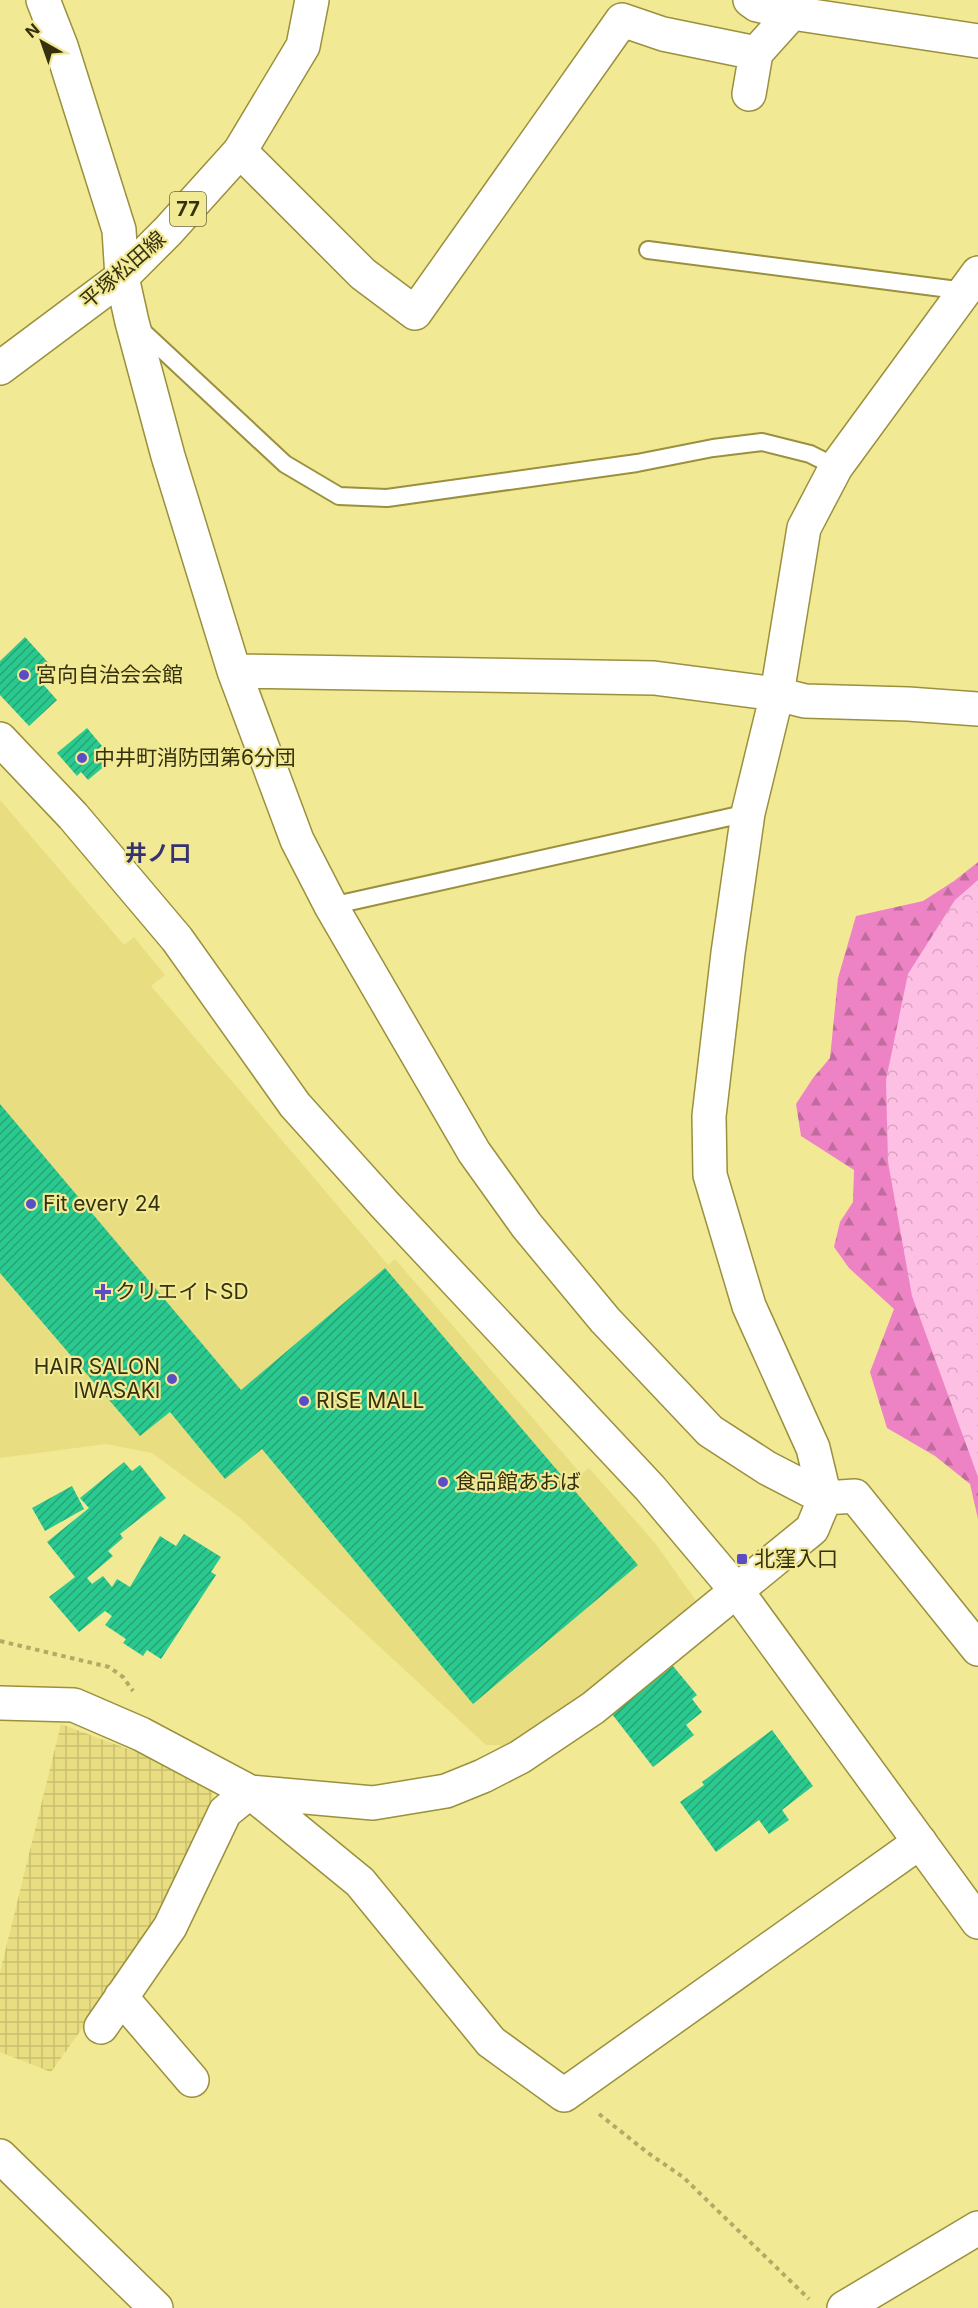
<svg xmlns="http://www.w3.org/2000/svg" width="978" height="2308" font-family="Inter,'Noto Sans JP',sans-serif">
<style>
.built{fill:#e8de81}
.industrial{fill:url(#industrial-grid)}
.forest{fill:url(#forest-firs)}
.park{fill:url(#park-crowns)}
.building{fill:url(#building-hatch)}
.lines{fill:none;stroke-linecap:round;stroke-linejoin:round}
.lane-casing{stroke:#9a903d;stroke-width:20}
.street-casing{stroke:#9a903d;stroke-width:36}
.secondary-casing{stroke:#9a903d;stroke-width:36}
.primary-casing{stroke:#9a903d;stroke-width:36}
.path{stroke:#b2ab67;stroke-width:4;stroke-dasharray:4.5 4.5;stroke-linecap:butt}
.lane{stroke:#fff;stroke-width:16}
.street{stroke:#fff;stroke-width:33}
.secondary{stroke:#fff;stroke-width:33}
.primary{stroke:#fff;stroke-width:33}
.poi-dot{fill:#5b4dc6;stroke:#f2e995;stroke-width:2}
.labels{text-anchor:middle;stroke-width:4.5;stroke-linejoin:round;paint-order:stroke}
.shield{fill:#f2e995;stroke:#6e6836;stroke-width:1.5}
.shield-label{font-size:20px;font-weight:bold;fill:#35310e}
.street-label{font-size:21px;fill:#35310e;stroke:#f2e995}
.poi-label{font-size:21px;fill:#35310e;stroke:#f2e995;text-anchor:start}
.neighbourhood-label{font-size:22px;font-weight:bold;fill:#36326e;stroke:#f2e995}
</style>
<defs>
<pattern id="industrial-grid" width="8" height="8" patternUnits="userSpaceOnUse" patternTransform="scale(1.5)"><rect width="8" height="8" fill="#e8de81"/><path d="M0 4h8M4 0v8" fill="none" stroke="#c8bf6e"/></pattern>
<pattern id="forest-firs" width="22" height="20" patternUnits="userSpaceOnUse" patternTransform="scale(1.5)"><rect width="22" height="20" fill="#ed83c5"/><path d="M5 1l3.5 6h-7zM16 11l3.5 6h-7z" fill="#c16c9e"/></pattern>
<pattern id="park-crowns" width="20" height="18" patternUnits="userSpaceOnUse" patternTransform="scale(1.5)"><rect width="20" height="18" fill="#fdc0e4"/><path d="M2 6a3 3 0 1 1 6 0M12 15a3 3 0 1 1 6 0" fill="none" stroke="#d9a5c2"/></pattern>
<pattern id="building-hatch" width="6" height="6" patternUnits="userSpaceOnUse" patternTransform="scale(1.5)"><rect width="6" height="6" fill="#2ac990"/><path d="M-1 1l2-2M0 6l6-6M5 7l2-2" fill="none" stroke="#25a474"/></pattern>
</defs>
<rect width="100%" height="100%" fill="#f2e995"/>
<!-- built -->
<path class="built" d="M0,800L124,945L134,937L165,975L151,986L388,1265L395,1259L581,1474L589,1468L655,1543L702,1609L515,1751L498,1745H486L239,1517L152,1453L106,1444L0,1458Z"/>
<!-- industrial -->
<path class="industrial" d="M61,1724L152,1758L210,1788L215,1804L137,1952L51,2072L0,2052V1972Z"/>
<!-- forest -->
<path class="forest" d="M978,862V1519L970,1484L935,1456L887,1428L870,1372L894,1309L849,1268L834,1247L840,1222L853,1202L854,1170L801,1136L796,1104L813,1078L830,1058L838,978L856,916L923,901L954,881Z"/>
<!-- park -->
<path class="park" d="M978,880V1477L912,1296L888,1162L886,1080L908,974L955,900Z"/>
<!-- building -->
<path class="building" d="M25,637L54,669L41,682L57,700L29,726L0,695V661Z
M87,728L102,746L96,751L107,764L88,780L81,772L77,776L57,753Z
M0,1104L241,1390L385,1268L638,1565L473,1704L262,1449L225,1479L170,1412L140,1436L0,1273Z
M124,1462L132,1471L140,1465L166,1498L120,1534L123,1538L108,1551L113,1556L87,1578L92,1584L103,1576L112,1587L117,1579L130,1587L160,1536L176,1546L184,1534L221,1557L211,1572L216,1575L161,1659L147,1650L143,1656L123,1643L126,1639L105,1625L112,1616L105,1611L79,1632L49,1597L75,1577L47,1542L89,1508L80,1498Z
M72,1486L84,1509L45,1531L32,1508Z
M673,1666L697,1695L692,1699L702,1712L686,1725L694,1735L653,1767L612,1714Z
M772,1730L813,1786L782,1810L789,1820L769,1834L759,1820L716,1852L680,1802L704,1785L702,1782Z"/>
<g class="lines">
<defs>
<path id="lane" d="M648,250L965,291
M138,327L285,464L339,496L387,498L637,463L713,448L762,442L810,454L836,467
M331,906L748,813"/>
<path id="street" d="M43,0L61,46L119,230L122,277L132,322L168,456L234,671L297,840L331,906L474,1152L527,1226L605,1320L710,1431L767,1468L825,1498L855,1496L978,1649
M750,0L757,5L792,13L978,41
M749,94L756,53
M240,151L363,274L415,313L622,20L663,34L756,53L792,13
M234,671L654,678L777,694L805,701L908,704L978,709
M0,1703L74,1705L141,1734L250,1792L360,1882L491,2042L564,2095L920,1842
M121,1997L192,2080
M101,2027L170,1927L225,1812L250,1792L373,1803L446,1791L483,1776L520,1757L593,1708L812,1529L825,1498L813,1448L749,1306L710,1175L709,1116L728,953L748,813L777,694L804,528L836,467L978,273
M0,2156L156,2308
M844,2308L978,2228"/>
<path id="secondary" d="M0,739L73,816L177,939L295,1105L385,1205L650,1488L736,1590L978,1922"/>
<path id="primary" d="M0,368L122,277L168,231L240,151L303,46L312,0"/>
</defs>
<!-- lane casing -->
<use href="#lane" class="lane-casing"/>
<!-- street casing -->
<use href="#street" class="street-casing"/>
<!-- secondary casing -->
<use href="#secondary" class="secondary-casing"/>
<!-- primary casing -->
<use href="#primary" class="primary-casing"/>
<!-- path -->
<path class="path" d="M0,1641L109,1667L123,1677L133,1691
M599,2114L648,2153L683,2177L809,2299"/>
<!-- lane -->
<use href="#lane" class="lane"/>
<!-- street -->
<use href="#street" class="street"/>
<!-- secondary -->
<use href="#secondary" class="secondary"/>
<!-- primary -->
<use href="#primary" class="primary"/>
</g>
<!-- markers -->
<g class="poi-dot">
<circle cx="24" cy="675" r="6"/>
<circle cx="82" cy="758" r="6"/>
<circle cx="31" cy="1204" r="6"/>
<path d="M100 1283h6v6h6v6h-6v6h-6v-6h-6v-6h6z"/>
<circle cx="172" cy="1379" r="6"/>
<circle cx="304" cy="1401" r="6"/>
<circle cx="443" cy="1482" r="6"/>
<rect x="736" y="1553" width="12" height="12" rx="3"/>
</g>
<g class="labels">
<!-- shield labels -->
<rect class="shield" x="170" y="192" width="36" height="34" rx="4.5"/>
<g class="shield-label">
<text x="188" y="216">77</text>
</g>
<!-- street labels -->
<g class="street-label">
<text transform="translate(123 270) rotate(-41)" y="7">平塚松田線</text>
</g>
<!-- poi labels -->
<g class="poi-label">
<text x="36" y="682">宮向自治会会館</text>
<text x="94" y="765">中井町消防団第6分団</text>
<text x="43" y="1211">Fit every 24</text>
<text x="115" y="1299">クリエイトSD</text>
<text x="160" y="1374" text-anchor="end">HAIR SALON<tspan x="160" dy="24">lWASAKl</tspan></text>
<text x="316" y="1408">RISE MALL</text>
<text x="455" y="1489">食品館あおば</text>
<text x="754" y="1566">北窪入口</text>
</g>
<!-- neighbourhood labels -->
<g class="neighbourhood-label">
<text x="158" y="861">井ノ口</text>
</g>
</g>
<!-- north arrow -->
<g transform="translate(42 42) rotate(320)" stroke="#f2e995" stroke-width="4.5" paint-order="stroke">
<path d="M0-4.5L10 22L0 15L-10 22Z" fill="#35310e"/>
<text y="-9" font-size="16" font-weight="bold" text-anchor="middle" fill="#35310e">N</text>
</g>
</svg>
